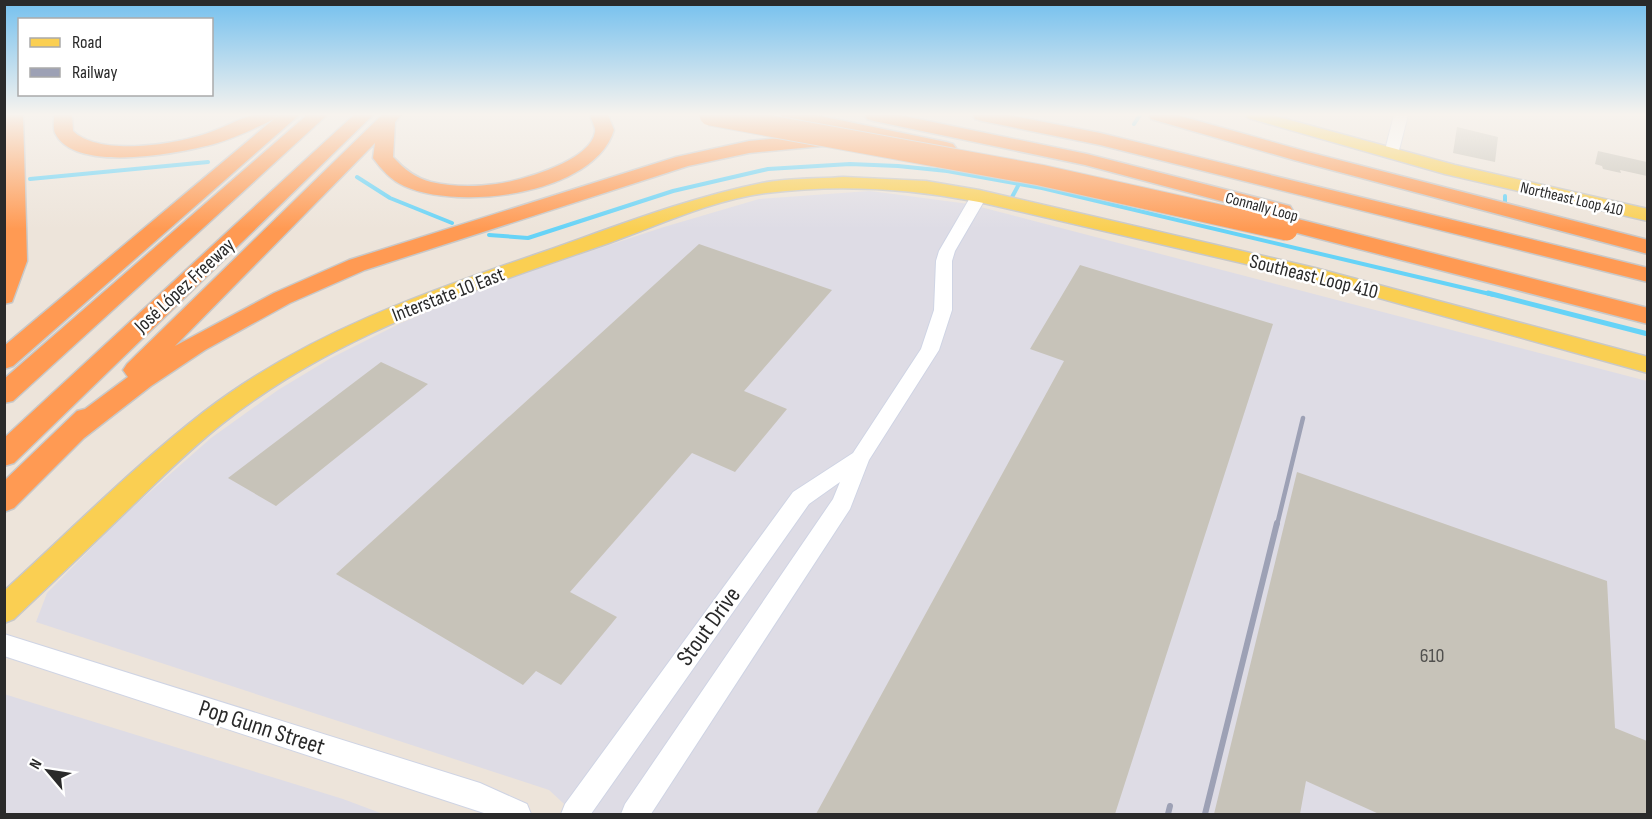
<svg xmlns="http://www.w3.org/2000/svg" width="1652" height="819" font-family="'Sofia Sans Condensed',sans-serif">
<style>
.industrial{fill:#dedce5}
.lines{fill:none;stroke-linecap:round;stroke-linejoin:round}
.stream-far1{stroke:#66d3f7;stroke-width:4}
.stream{stroke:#66d3f7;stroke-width:5}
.building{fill:#c7c3b9}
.minor-casing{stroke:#cfd4e4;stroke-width:2}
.major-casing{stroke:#c8c8c8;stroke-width:3}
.highway-casing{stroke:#c8c8c8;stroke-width:3}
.minor{fill:#fff;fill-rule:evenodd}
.major{fill:#facf52;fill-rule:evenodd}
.highway{fill:#ff9a53;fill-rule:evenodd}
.rail-far1{stroke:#9da1b5;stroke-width:4.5}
.rail{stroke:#9da1b5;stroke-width:6}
.highway-bridge-casing{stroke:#c8c8c8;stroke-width:23;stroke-linecap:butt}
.highway-bridge{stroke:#ff9a53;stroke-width:21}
.labels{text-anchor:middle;stroke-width:5;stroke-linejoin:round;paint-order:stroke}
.far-street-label{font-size:16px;fill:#2a2a2a;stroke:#fff}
.street-label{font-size:20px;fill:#2a2a2a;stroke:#fff}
.near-number-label{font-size:20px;fill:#51504e}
.near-street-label{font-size:24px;fill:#2a2a2a;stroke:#fff}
</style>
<rect width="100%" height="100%" fill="#ede4da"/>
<!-- industrial -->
<path class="industrial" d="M870,191L969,204L1647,381V814H575L549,790L36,622L47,593L125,514L211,438L278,390L331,358L401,323L500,281L664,227L759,199Z
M4,694L343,799L383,814H5Z"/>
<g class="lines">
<!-- stream-far1 -->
<path class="stream-far1" d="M1134,124L1140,115
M357,177L390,198L452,223
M30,179L208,162
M1505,196V210
M1011,199L1019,184
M489,235L528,238L673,191L768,169L850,164L898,166L947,171L1042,188L1494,295"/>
<!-- stream -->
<path class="stream" d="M1488,293L1648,334"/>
</g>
<!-- building -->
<path class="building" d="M1457,127L1498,137L1495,162L1453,153Z
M1598,151L1647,162V176L1620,170L1621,173L1603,169L1602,166L1595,164Z
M699,244L832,290L744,391L787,409L735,472L692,453L570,592L617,617L561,685L536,671L523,685L336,574Z
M1080,265L1273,324L1115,814H816L1064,361L1030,349Z
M381,362L428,384L276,506L228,478Z
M1297,472L1607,581L1615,728L1647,741V814H1379L1306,781L1300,814H1214Z"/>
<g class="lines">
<defs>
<path id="minor" d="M1394,115H1408L1398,154L1391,158L1384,154Z
M979,191L987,196L955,251L952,261V310L939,350L869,460L850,509L651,814H621L625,804L833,499L840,482L809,504L591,814H561L565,804L793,492L853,453L921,349L934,310L936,261L939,251L971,196Z
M4,634L480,783L527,804L531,814H487L4,656Z"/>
<path id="major" d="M1246,115H1271L1455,165L1648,209V221L1445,174L1248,118Z
M843,177L926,181L979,190L1315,268L1648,357V373L1311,279L979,202C908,188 838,184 766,193C712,200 659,225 609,243C471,291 339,332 223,423C191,448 162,477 133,505C94,543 54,581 14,619L4,623V591C70,531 134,466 205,411C307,333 426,292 546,251C617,226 688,198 762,183C788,178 816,179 843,177Z"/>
<path id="highway" d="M5,115H23L27,261L12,302L4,304Z
M54,115H72L73,131C99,156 170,145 202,135C220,130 237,119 254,115C261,113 270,115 277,115L275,118L279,115H299L13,366L4,369V346L274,119C254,129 234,138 214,144C180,153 75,174 55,133C53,128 54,121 54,115Z
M307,115H327L13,401L4,403V379Z
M354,115H373L14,463L4,466V438Z
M382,115H401L395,122L393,157C404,169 415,178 431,182C452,187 475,187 496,184C521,181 591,161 595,132C596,127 591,120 590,115H608L614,130C594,195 458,211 404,186C391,180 381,169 373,158L375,143L175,346L274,293L349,260L676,157L749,141L833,133L840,135L843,139L840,143L833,145L749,153L688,166L365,270L290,303L205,350L151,386L84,438L14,508L4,512V481L77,411L85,409L128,377L123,370L127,364Z
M781,115H815L946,142L953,144L956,148L953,152L946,154L790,121L783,119Z
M865,115H899L1087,154L1290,206L1293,211L1286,216L1648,308V324L1251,221L1248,216L1255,210L1085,165L874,121L867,119Z
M973,115H1008L1100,133L1648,268V282L1100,145L982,121L975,119Z
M1149,115H1177L1308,152L1648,240V254L1294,160L1151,119Z"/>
</defs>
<!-- minor casing -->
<use href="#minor" class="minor-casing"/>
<!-- major casing -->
<use href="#major" class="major-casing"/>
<!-- highway casing -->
<use href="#highway" class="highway-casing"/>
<!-- minor -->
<use href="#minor" class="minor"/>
<!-- major -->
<use href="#major" class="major"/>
<!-- highway -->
<use href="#highway" class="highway"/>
<!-- rail-far1 -->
<path class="rail-far1" d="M1277,525L1303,418"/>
<!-- rail -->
<path class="rail" d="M1168,814L1170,806
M1205,814L1277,523"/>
<defs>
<path id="highway-bridge" d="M710,115L1040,175L1287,230"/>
</defs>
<!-- highway-bridge casing -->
<use href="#highway-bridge" class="highway-bridge-casing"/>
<!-- highway-bridge -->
<use href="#highway-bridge" class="highway-bridge"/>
</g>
<!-- sky -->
<linearGradient id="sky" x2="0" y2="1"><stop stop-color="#74c0ee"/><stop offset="0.5" stop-color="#f7f3ee"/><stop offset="1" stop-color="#f7f3ee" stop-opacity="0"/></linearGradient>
<rect width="1652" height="229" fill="url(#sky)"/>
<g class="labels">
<!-- far-street labels -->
<g class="far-street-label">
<text transform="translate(1572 198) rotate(13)" y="6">Northeast Loop 410</text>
<text transform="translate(1262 206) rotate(15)" y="6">Connally Loop</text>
</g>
<!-- street labels -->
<g class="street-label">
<text transform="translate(1314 276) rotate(14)" y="7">Southeast Loop 410</text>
<text transform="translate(184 285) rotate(-43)" y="7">José López Freeway</text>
<text transform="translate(448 294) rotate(-21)" y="7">Interstate 10 East</text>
</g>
<!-- near-number labels -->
<g class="near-number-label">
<text x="1432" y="662">610</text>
</g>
<!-- near-street labels -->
<g class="near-street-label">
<text transform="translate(708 626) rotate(-54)" y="8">Stout Drive</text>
<text transform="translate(262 727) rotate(18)" y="8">Pop Gunn Street</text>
</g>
</g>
<!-- border -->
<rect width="1652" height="819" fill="none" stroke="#2a2a2a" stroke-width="12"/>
<!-- legend -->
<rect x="18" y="18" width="195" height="78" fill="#ffffff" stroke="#aaaaaa" stroke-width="1.5"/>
<rect x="30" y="38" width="30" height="9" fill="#facf52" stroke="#aaaaaa" stroke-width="1.5"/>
<text x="72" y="48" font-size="18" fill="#2a2a2a">Road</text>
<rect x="30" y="68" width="30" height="9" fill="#9da1b5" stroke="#aaaaaa" stroke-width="1.5"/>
<text x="72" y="78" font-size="18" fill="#2a2a2a">Railway</text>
<!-- north arrow -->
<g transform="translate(48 771) rotate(299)" stroke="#ffffff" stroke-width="4.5" paint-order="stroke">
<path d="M0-4.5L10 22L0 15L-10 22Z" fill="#2a2a2a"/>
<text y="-9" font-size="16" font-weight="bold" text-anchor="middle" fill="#2a2a2a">N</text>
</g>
</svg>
